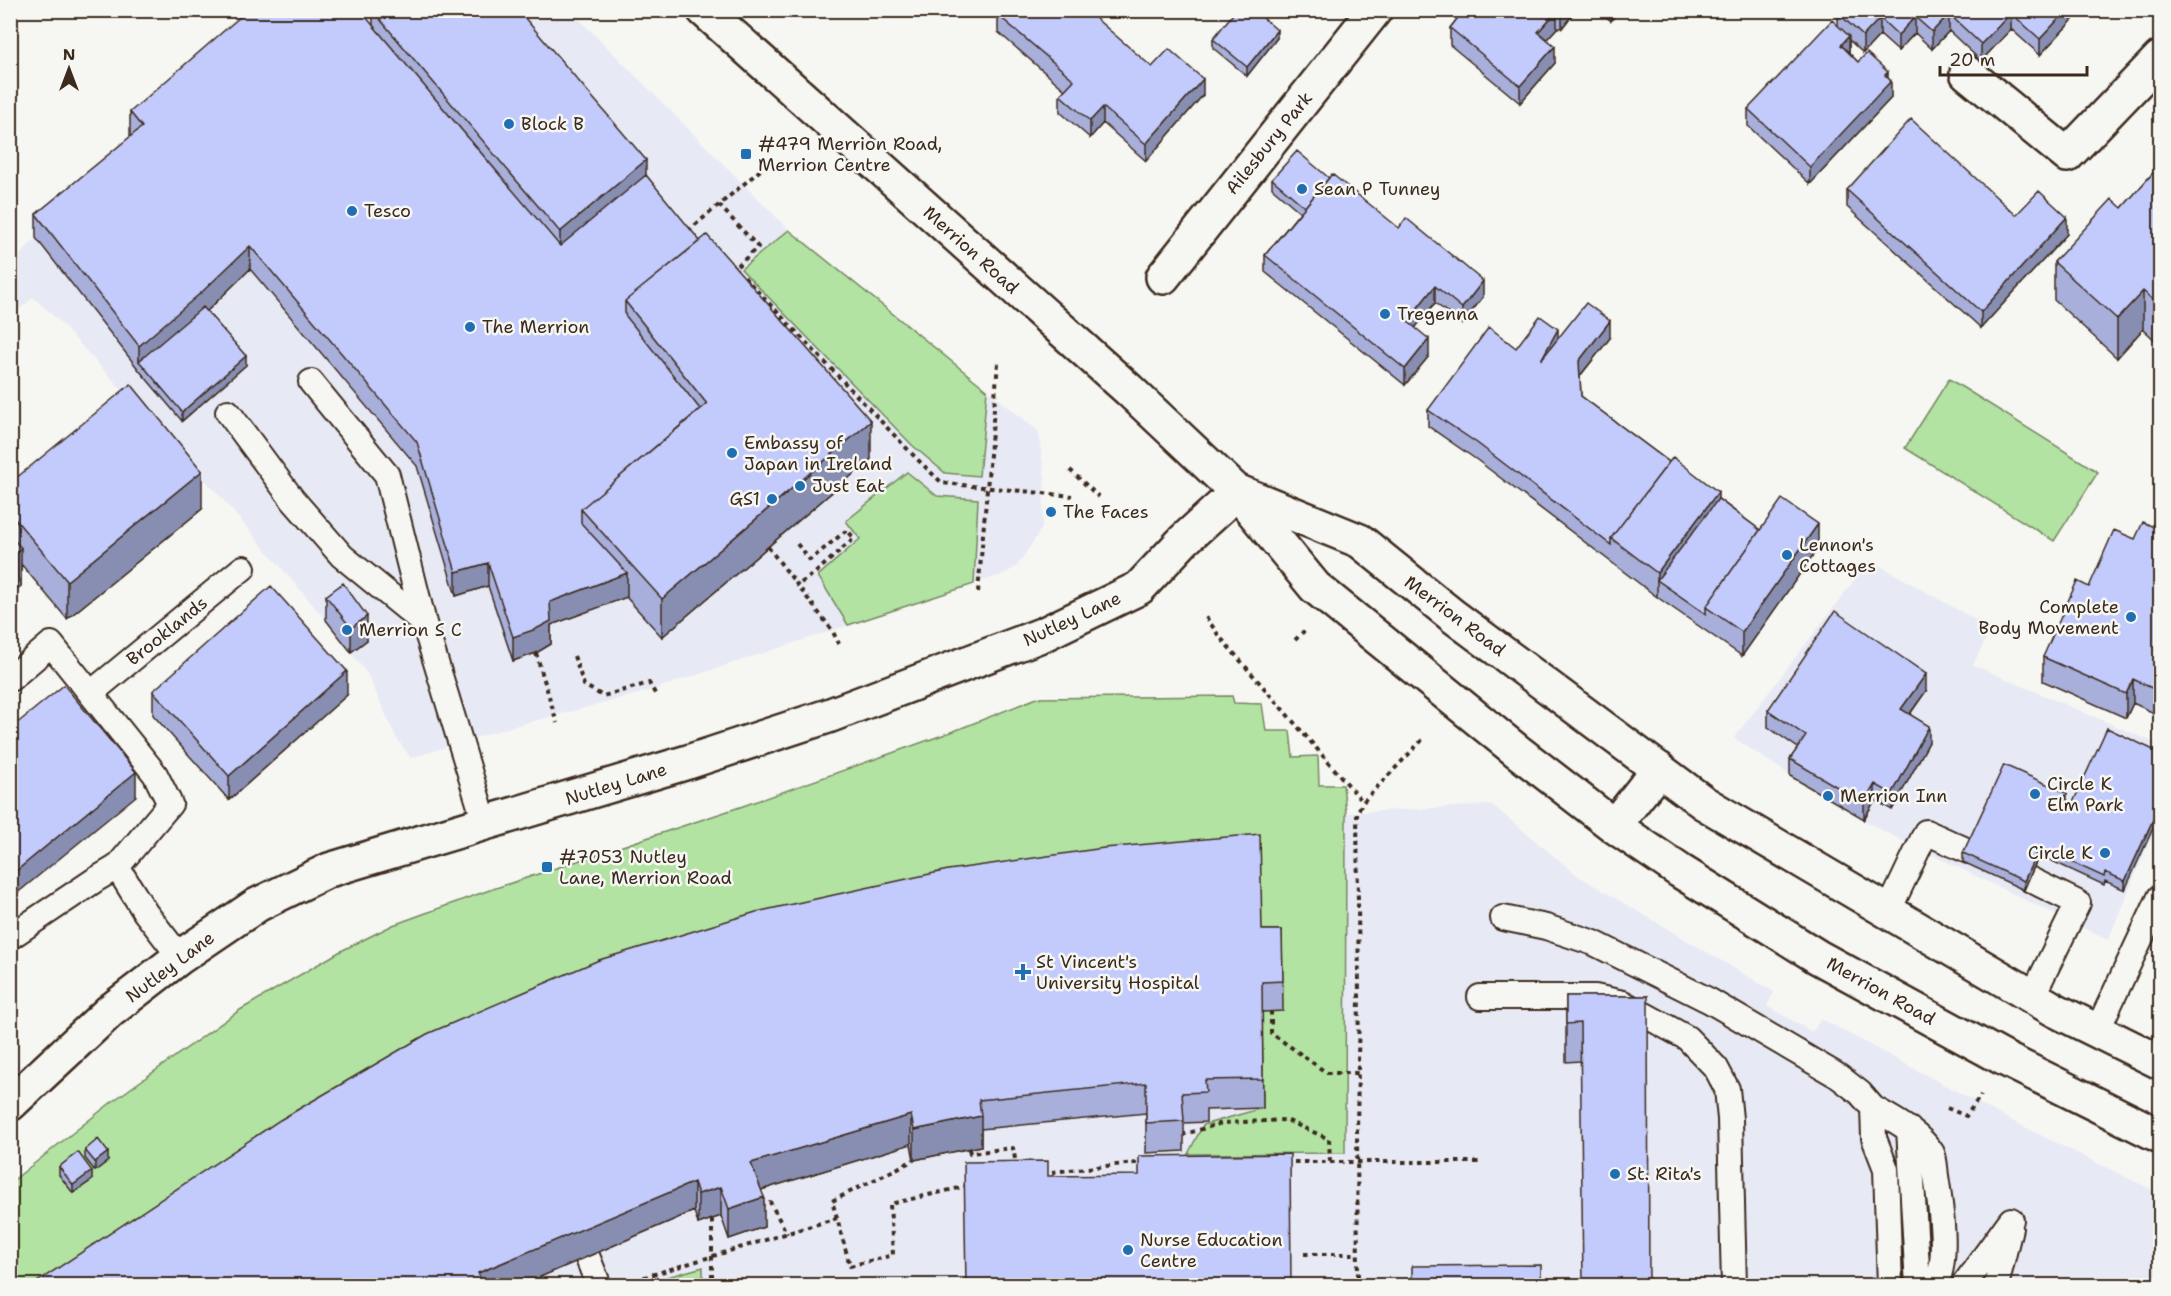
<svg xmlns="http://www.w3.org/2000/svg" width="2171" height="1296" font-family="'Shantell Sans',sans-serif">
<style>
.built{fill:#e7e9f5}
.green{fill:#b2e3a3;stroke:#768660;stroke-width:1.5}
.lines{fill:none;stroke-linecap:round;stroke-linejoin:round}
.lane-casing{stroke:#3b2a1e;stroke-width:28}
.street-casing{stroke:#3b2a1e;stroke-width:38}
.secondary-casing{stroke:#3b2a1e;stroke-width:38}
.path{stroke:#3b2a1e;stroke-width:4;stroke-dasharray:4.5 4.5;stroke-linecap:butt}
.lane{stroke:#f6f6f2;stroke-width:24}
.street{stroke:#f6f6f2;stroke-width:33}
.secondary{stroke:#f6f6f2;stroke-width:33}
.wall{fill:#a8afda;stroke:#3b2a1e;stroke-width:1.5}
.shaded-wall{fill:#888eb1;stroke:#3b2a1e;stroke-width:1.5}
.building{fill:#c3cbfd;stroke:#3b2a1e;stroke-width:1.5}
.poi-dot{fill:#1f6fb2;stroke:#f6f6f2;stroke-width:2}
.labels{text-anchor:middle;stroke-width:5;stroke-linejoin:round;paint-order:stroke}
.poi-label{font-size:18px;fill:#3b2a1e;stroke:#f6f6f2;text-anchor:start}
.street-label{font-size:18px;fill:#3b2a1e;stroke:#f6f6f2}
</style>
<rect width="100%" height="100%" fill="#f6f6f2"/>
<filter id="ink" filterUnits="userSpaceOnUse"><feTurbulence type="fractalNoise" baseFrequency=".0167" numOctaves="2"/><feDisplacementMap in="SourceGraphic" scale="12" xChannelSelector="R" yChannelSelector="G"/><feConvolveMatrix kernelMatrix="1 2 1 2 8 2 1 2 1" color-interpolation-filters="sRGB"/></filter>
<g filter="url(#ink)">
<!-- built -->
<path class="built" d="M276,11H571L789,230L1038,431L1045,479L1042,528L1017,566L1004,574L645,692L503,729L411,758L397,739L368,675L326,620L220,496L56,318L33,297L11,317V265L130,136Z
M1870,560L1991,629L1973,665L2160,745V816L2108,940L1881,830L1781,769L1734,738Z
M1232,696L1234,703L1262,704L1266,731H1290L1293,757L1318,756L1319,785H1343L1346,813L1492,805L1578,876L1774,992L1767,1006L1812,1032L1821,1019L2008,1119L2160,1194V1286H11V1182L113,1101L240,1010L341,951L383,930L484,892L743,806L954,731L1037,698Z"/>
<!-- green -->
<path class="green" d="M789,230L987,390L979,476L945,473L912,445L741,269Z
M1949,379L2098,472L2054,541L1905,448Z
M907,472L937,496L978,499L974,584L848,625L818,576L860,539L846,521Z
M1232,696L1234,703L1262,704L1266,731H1290L1293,757L1318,756L1319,785H1343L1346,813L1345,1153L1188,1154L1203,1125L1263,1108L1262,1012L71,1285L11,1286V1182L113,1101L240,1010L341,951L393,925L484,892L743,806L954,731L1037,698Z
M703,1267V1285H650L649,1282Z"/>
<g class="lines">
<defs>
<path id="lane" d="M311,382L387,475L424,623L485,823
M228,412L293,500L342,556L424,623
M10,679L51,644L155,774L170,804L117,867L145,912L180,957
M91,693L243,568
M2029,879L2078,903L2032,997
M1888,912L1926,832L1968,851
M1503,918L1546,927L1594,943L1710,1001L1838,1076L1860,1093L1873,1108L1874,1138L1886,1169L1890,1286
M10,937L95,880L117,867
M1480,997H1595L1623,1003L1687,1038L1716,1068L1727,1089L1730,1119L1734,1286
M2097,1031L2160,897
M1873,1108C1892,1119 1920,1133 1932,1153C1935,1159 1935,1169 1936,1176C1940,1201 1950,1265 1934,1286
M1909,1129L1918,1286
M587,1256L599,1286
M1963,1286L2011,1220
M1996,1286L2010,1228"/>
<path id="street" d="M1967,73L2067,155L2160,58
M1163,277L1375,10"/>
<path id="secondary" d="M704,10L1129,390L1237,492L1315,587L1517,751L1614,826L1680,871L1818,957L2005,1059L2160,1136
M1239,492L1360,541L1453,616L1704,803L2055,1010L2160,1062
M1614,826L1659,769
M10,1104L110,1011L180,957L257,905L329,870L688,762L828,716L1044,634L1139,588L1184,540L1237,492"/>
</defs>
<!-- lane casing -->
<use href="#lane" class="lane-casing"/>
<!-- street casing -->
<use href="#street" class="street-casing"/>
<!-- secondary casing -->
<use href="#secondary" class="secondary-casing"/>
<!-- path -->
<path class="path" d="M719,205L758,247L735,268L737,270
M688,231L770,162
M744,277L915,457L942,483L1072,496
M1070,470L1099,497
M797,544L810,560L847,530L854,538L815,573L798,585
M768,547L832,630L839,644
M978,592L998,363
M1206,617L1219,636L1363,802
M1295,640L1304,631
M536,653L557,723
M574,656L584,685L603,696L649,683L657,697
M1271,1011V1033L1327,1073H1358
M1947,1108L1966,1116L1981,1095
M1182,1135L1222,1123L1286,1120L1329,1139L1330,1162
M969,1149L970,1153L1013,1148L1016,1164
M1285,1162H1481
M1043,1173L1143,1162
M760,1204L770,1202L787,1234
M837,1218L832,1201L914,1160
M712,1220V1286
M1304,1254H1357
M635,1280L837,1218L850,1266L893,1255L890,1204L967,1186
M1358,1286L1357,1132L1359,996L1357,813L1363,802L1424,738"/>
<!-- lane -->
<use href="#lane" class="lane"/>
<!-- street -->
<use href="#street" class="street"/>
<!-- secondary -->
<use href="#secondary" class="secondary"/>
</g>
<!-- wall -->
<path class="wall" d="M1464,10H1576L1562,28H1557L1547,39L1555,63L1520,103L1450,45V28Z
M1598,10H1619L1611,21Z
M2082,10L2040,55L2011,29L1981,61L1949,31L1932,49L1915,33L1898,51L1880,35L1863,53L1849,40V53L1858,62L1888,78L1891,98L1810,184L1748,126V109L1838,26V13Z
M373,11L646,175L871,459L662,637L626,597L551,625V644L536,653L513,661L488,586L456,596L417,466L250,269L207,311L246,365L182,421L139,370L36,238V214L130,137V112L373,26Z
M998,15L1152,67L1203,95L1146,161L1103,123L1090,138L1060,112V95L1065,90L998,32Z
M1277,38L1247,76L1213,48V39Z
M2160,165V345L2143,329L2117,358L2054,300V262L2122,208Z
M1329,178L1483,297L1462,324L1435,303L1415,328L1429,356L1405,385L1265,272V255L1300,212L1272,188V179Z
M1847,190L2016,215L2067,234L1981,328L1847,207Z
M1558,338H1610L1580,376L1581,396L1760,530L1818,548L1742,656L1657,597L1477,460L1428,426V410L1516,348Z
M10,483L202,509L67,619L21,564V586L10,595Z
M2160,530V716L2133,703L2126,718L2043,681V657L2089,587L2135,539Z
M326,596L367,640L351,652L326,620Z
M153,691L347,695L229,800L153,715Z
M1926,691L1910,714L1929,742L1892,810L1875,800L1864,819L1790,776V759L1798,748L1768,727V710Z
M2160,753L2125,890L2105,881L2104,885L2039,855L2024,890L1963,862V853L2067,801L2064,807L2070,809Z
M1262,930H1282L1283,1011L1262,1012L1263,1108L1206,1110V1122L1184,1123V1151L1146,1153V1113L981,1129V1146L914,1160L911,1144L761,1190L764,1227L729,1239L721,1216L698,1224L694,1211L519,1286H37V1282Z
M1566,996H1648L1580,1061L1566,1062Z
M85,1150L108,1161L95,1171L85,1158Z
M59,1167L92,1180L73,1193L59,1175Z"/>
<!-- shaded-wall -->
<path class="shaded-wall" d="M1563,10H1576L1562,28V11Z
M1611,10H1619L1611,21Z
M2067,10H2082L2040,55V39Z
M1557,11V28L1538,49V32Z
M2011,13V29L1981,61V44Z
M1949,14V31L1932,49V32Z
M1915,17V33L1898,51V35Z
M1880,18V35L1863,53V36Z
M1277,30V38L1247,76V67Z
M1849,36V53L1841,45Z
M1555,46V63L1520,103V86Z
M1888,72V84L1891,81V98L1810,184V167Z
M1203,79V95L1146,161V144Z
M1103,107V123L1090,138V121Z
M646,160V198L560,270V232Z
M2067,217V234L1981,328V312Z
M250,246V269L203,315L139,361V346Z
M1483,281V297L1462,324V308Z
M1435,286V303L1407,338V321Z
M2143,291V329L2117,358V319Z
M1610,321V338L1579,377V361Z
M1558,329V345L1541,360Z
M1429,339V356L1405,385V369Z
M246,356V365L182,421V412Z
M871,421V459L662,637V599Z
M202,471V509L67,619V581Z
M1718,492V515L1657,580V597V573Z
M1818,524V548L1742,656V632Z
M21,548V586L10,595V557Z
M488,563V586L456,596V572Z
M627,573V597L551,625V644L536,653L513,661V637L550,602Z
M367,616V640L351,652V628Z
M347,671V695L229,800V776Z
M1926,674V691L1901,726V709Z
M2133,679V703L2126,718V694Z
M1929,726V742L1892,810V794Z
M136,772V796L10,899V876Z
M1875,784V800L1864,819V803Z
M2067,793V801L2061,814V805Z
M2160,804V813L2125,890V881Z
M2039,847V855L2024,890V881Z
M911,1115V1144L751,1193V1163Z
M981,1116V1146L914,1160V1130Z
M108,1152V1161L95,1171V1162Z
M92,1171V1180L73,1193V1185Z
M694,1182V1211L519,1286H478V1273Z
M721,1187V1216L698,1224V1194Z
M764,1197V1227L729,1239V1209Z"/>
<!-- building -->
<path class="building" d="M248,10H360L560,246L646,175L700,241L625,301V315L700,409L581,509V523L627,573L550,602L551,621L536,629L513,637L488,563L456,572L417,442L250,246L203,291L139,346L36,214L142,127L130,112Z
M374,10H518L646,160L560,232L373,11Z
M1002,10H1086L1152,67L1169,49L1203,79L1146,144L1103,107L1090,121L1060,95L1074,80L998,15Z
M1236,10H1254L1277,30L1247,67L1213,39Z
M1464,10H1563L1557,11L1538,32L1555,46L1520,86L1450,28Z
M1841,10H2067L2040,39L2011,13L1981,44L1949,14L1932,32L1915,17L1898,35L1880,18L1863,36L1838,13Z
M1832,20L1849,36L1841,45L1858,62L1867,53L1888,72L1885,75L1891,81L1810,167L1748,109Z
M1911,119L2016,215L2039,191L2067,217L1981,312L1847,190Z
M1297,151L1329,178L1305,207L1272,179Z
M2160,165V306L2143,291L2117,319L2054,262L2112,199L2122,208Z
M1332,174L1399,228L1406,218L1483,281L1462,308L1435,286L1407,321L1429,339L1405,369L1265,255Z
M707,235L871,421L662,599L581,509L707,404L625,301Z
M1586,303L1610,321L1579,361L1581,396L1669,462L1611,538V545L1477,443L1428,410L1489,327L1516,348L1540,316L1558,329L1541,360Z
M203,307L246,356L182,412L139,361Z
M131,384L202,471L67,581L10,513V483Z
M1673,457L1718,492L1657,573L1611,538Z
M1718,499L1760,530L1706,607V614L1657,580Z
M1782,499L1818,524L1742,632L1706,607Z
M2143,522L2160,530V692L2133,679L2126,694L2043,657L2077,581L2089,587L2114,530L2135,539Z
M10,535L21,548L10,557Z
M343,583L367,616L351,628L326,596Z
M271,586L347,671L229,776L153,691Z
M1835,611L1926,674L1901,709L1929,726L1892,794L1875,784L1864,803L1790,759L1806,736L1768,710Z
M64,685L136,772L10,876V729Z
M2107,728L2160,753V804L2125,881L2105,872L2104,877L2039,847L2024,881L1963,853L2004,765L2067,793L2061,805L2070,809Z
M1260,834L1262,930H1282L1283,981L1262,982L1263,1079L1205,1080L1206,1092L1182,1093L1184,1121L1146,1123V1083L979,1100L981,1116L914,1130L911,1115L751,1163L764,1197L729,1209L721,1187L698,1194L694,1182L478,1273L484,1286H40L37,1282L280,1120L427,1034L599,960L756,912L948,870L1104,848Z
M1566,996H1648L1649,1286H1583L1580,1023L1566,1024Z
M98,1139L108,1152L95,1162L85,1150Z
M78,1152L92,1171L73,1185L59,1167Z
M1290,1154L1291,1286H966L964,1162L1048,1161V1176L1139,1175V1156Z
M1541,1265V1286H1412V1266Z"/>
</g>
<!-- markers -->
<g class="poi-dot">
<circle cx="509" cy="124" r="6"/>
<rect x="740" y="148" width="12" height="12" rx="3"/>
<circle cx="1302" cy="189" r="6"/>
<circle cx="352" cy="211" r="6"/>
<circle cx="1385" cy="314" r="6"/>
<circle cx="470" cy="327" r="6"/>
<circle cx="732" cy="453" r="6"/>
<circle cx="800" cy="486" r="6"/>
<circle cx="772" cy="499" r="6"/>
<circle cx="1051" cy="512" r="6"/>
<circle cx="1787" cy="555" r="6"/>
<circle cx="2131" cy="617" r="6"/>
<circle cx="347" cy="630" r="6"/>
<circle cx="2035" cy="794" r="6"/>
<circle cx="1828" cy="796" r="6"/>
<circle cx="2105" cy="853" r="6"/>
<rect x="541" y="861" width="12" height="12" rx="3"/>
<path d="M1020 963h6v6h6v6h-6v6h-6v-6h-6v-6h6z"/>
<circle cx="1615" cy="1174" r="6"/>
<circle cx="1128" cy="1250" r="6"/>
</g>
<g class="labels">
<!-- poi labels -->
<g class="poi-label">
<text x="521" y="130">Block B</text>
<text x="758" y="150">#479 Merrion Road,<tspan x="758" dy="21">Merrion Centre</tspan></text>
<text x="1314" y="195">Sean P Tunney</text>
<text x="364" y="217">Tesco</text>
<text x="1397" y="320">Tregenna</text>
<text x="482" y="333">The Merrion</text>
<text x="744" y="449">Embassy of<tspan x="744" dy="21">Japan in Ireland</tspan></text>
<text x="812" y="492">Just Eat</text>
<text x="760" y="505" text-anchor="end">GS1</text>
<text x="1063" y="518">The Faces</text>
<text x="1799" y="551">Lennon's<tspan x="1799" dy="21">Cottages</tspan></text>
<text x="2119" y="613" text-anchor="end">Complete<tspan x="2119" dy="21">Body Movement</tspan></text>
<text x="359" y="636">Merrion S C</text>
<text x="2047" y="790">Circle K<tspan x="2047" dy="21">Elm Park</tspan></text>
<text x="1840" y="802">Merrion Inn</text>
<text x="2093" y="859" text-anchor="end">Circle K</text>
<text x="559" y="863">#7053 Nutley<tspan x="559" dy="21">Lane, Merrion Road</tspan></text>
<text x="1036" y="968">St Vincent's<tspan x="1036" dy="21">University Hospital</tspan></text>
<text x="1627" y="1180">St. Rita's</text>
<text x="1140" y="1246">Nurse Education<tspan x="1140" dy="21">Centre</tspan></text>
</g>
<!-- street labels -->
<g class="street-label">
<text transform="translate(1269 143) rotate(-51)" y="6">Ailesbury Park</text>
<text transform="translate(971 250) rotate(42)" y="6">Merrion Road</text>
<text transform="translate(1455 616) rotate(37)" y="6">Merrion Road</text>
<text transform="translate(1072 619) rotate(-25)" y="6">Nutley Lane</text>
<text transform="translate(167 631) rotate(-39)" y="6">Brooklands</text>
<text transform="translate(616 784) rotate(-17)" y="6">Nutley Lane</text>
<text transform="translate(170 967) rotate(-37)" y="6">Nutley Lane</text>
<text transform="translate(1881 991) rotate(29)" y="6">Merrion Road</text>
</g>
</g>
<!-- margin -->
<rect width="2171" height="1296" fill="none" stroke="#f6f6f2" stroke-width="36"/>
<rect x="18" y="18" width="2135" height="1260" fill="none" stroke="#3b2a1e" stroke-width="2" filter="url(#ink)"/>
<!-- north arrow -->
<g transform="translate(69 69)" stroke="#f6f6f2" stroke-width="4.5" paint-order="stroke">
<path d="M0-4.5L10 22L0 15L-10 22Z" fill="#3b2a1e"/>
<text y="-9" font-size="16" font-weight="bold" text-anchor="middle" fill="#3b2a1e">N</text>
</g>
<!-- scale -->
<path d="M1940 66v9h147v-9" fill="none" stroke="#3b2a1e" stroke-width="3"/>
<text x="1949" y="66" font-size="18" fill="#3b2a1e" stroke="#f6f6f2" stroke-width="4.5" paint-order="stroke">20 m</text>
</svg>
